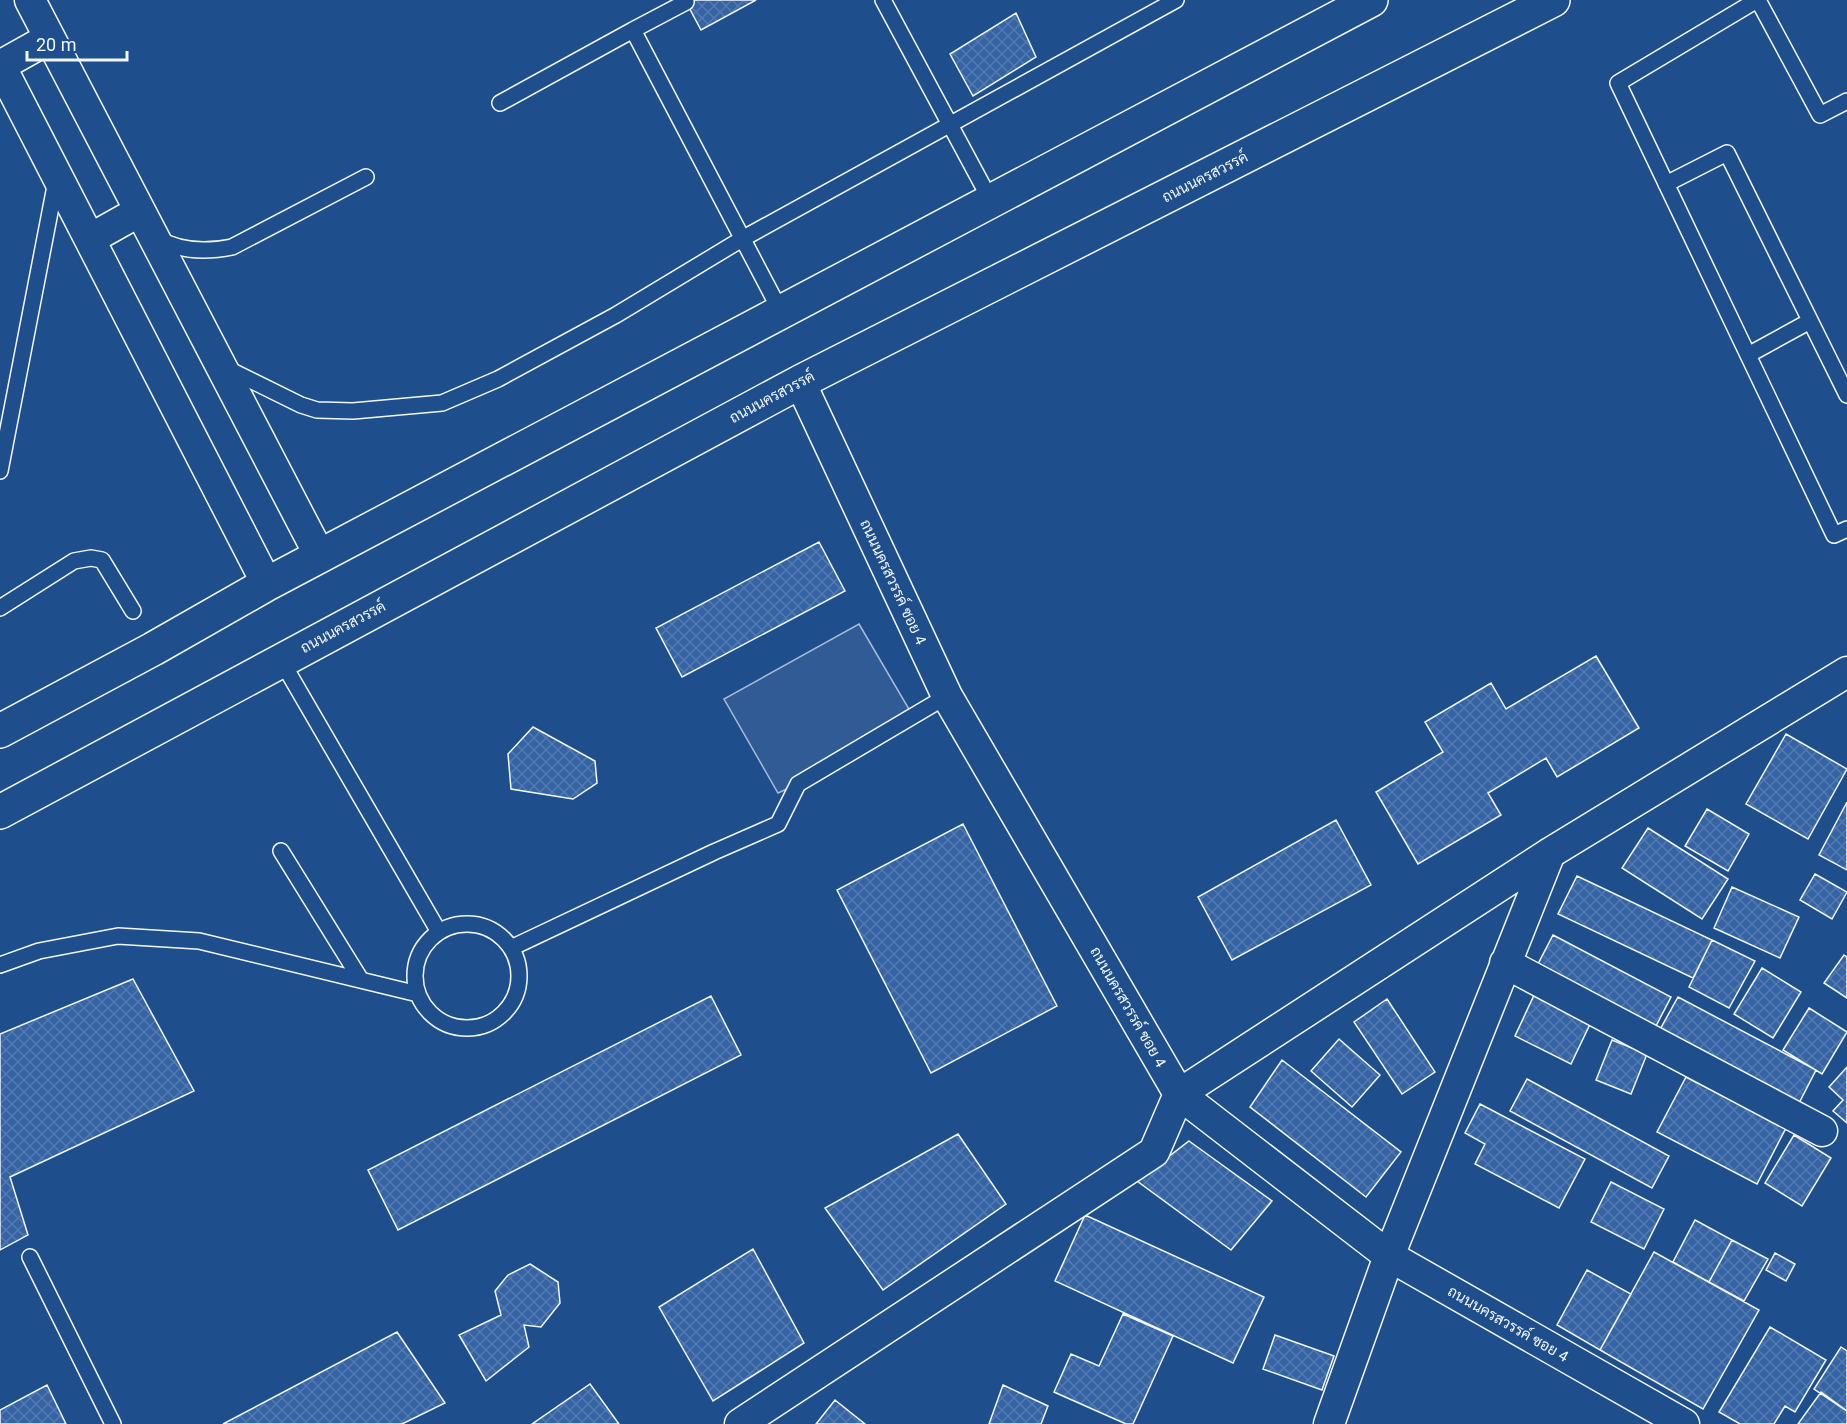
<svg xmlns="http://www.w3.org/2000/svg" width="1847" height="1424" font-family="Roboto,Sarabun,sans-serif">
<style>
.built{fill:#305b95;stroke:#a8bbd7;stroke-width:1.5}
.building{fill:url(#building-cross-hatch);stroke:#f2f6ff;stroke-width:1.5}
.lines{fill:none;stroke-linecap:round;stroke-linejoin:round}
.service-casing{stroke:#f2f6ff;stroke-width:18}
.minor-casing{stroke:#f2f6ff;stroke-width:33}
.primary-casing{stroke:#f2f6ff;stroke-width:36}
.service{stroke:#1f4e8c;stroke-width:15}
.minor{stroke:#1f4e8c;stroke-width:30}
.primary{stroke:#1f4e8c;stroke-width:33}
.labels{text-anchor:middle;stroke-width:4.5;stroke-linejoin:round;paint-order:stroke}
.street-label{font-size:15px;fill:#f2f6ff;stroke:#1f4e8c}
</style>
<defs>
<pattern id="building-cross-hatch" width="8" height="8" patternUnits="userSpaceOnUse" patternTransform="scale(1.5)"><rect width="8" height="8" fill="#3563a3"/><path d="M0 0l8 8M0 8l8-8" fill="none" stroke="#537ab1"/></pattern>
</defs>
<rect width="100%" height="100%" fill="#1f4e8c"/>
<!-- built -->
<path class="built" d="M859,624L913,716L798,784L778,793L724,699Z"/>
<!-- building -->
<path class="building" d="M685,0H756L701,30Z
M1016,13L1036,57L973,96L950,54Z
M819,542L845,591L682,677L656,628Z
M1596,656L1639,728L1557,777L1546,758L1488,793L1501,815L1418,864L1376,792L1443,752L1425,722L1491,683L1506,709Z
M533,727L595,761L597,783L573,799L511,789L508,754Z
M1786,734L1847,769L1808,839L1746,804Z
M1847,802V870L1819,855Z
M1707,809L1749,834L1728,871L1685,846Z
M1336,820L1371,885L1232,960L1198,897Z
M963,824L1057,1006L931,1073L837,890Z
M1648,828L1728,879L1702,919L1622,868Z
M1815,874L1847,892L1832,919L1800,900Z
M1577,876L1712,940L1693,978L1558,914Z
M1732,887L1799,917L1780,958L1714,928Z
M1553,935L1671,997L1656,1026L1538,964Z
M1712,940L1755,961L1729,1008L1689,987Z
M1844,955L1847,957V998L1824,983Z
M1762,968L1801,992L1773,1038L1734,1014Z
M133,979L194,1091L10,1177L28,1235L0,1250V1034Z
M1535,993L1592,1020L1571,1064L1515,1036Z
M711,996L741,1055L398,1230L368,1170Z
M1678,997L1816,1070L1797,1107L1658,1033Z
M1387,999L1435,1072L1402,1094L1354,1022Z
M1809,1008L1847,1032L1822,1074L1783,1050Z
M1339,1039L1380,1075L1352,1107L1311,1071Z
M1612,1040L1647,1054L1631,1094L1596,1080Z
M1282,1060L1401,1152L1366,1197L1250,1107Z
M1847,1067V1123L1833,1111L1843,1100L1829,1087Z
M1686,1077L1786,1128L1757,1184L1657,1132Z
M1527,1079L1669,1156L1652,1188L1510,1111Z
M1480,1104L1585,1159L1559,1208L1475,1164L1485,1144L1465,1133Z
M958,1134L1006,1204L883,1290L825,1208Z
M1794,1135L1831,1158L1802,1206L1765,1183Z
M1189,1141L1272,1201L1231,1250L1137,1181Z
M1611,1182L1664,1209L1644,1249L1591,1222Z
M1085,1215L1264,1297L1233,1363L1055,1281Z
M1695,1220L1732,1240L1709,1282L1673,1262Z
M1732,1240L1768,1259L1744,1301L1709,1282Z
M753,1249L804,1343L713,1401L659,1307Z
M1654,1252L1759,1310L1703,1409L1600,1350Z
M1775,1253L1795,1264L1786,1281L1766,1270Z
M530,1264L558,1282L560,1303L541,1327L524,1325L529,1347L486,1381L459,1335L501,1315L495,1291L508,1275Z
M1587,1270L1631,1294L1600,1350L1557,1325Z
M1123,1314L1173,1336L1133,1424H1126L1054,1392L1071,1354L1099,1366Z
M1770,1327L1826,1360L1795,1412L1785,1406L1774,1424H1740L1719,1412Z
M397,1332L445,1403L402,1424H223Z
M1275,1335L1334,1356L1322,1390L1263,1369Z
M1841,1347L1847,1351V1411L1814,1389Z
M590,1384L619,1424H532Z
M47,1385L66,1424H0V1410Z
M1003,1385L1048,1406L1041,1424H989Z
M1821,1392L1847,1411V1424H1798Z
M835,1400L865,1424H816Z"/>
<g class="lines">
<defs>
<path id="service" d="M883,0L991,201
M1757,0L1618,83L1834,535L1847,529
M1758,0L1820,115L1847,101
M686,2L633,30L781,312
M500,103L633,30
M1666,184L1727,153L1847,395
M157,238C180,252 207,252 232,247L366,177
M1748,355L1810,321
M226,368L301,405L317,410L353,411L442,403L498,379L616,315L742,239L1176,0
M0,471L56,181
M0,608L74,561L91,558L102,560L133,611
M281,660L439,932
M281,851L361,980
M415 976a52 52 0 1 1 104 0a52 52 0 1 1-104 0Z
M511,948L714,852L778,824L798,784L947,696
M0,965L39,951L118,936L199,941L418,994
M30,1257L113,1424"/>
<path id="minor" d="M30,0L320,556
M0,65L267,584
M0,66L50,38
M90,239L140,211
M800,382L947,696L1179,1094L1389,1256L1684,1424
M1505,963L1822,1131
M740,1424L1154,1152L1179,1094L1550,853L1847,672
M1329,1424L1389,1256L1550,853"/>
<path id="primary" d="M0,731L153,649L267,584L1371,0
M0,812L800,382L1553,0"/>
</defs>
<!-- service casing -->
<use href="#service" class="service-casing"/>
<!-- minor casing -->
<use href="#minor" class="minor-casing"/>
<!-- primary casing -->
<use href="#primary" class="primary-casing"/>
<!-- service -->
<use href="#service" class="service"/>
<!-- minor -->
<use href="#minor" class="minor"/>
<!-- primary -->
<use href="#primary" class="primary"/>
</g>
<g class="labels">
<!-- street labels -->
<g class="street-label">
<text transform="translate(1205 177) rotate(-27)" y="5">ถนนนครสวรรค์</text>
<text transform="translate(772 397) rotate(-28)" y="5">ถนนนครสวรรค์</text>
<text transform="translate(893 582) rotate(65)" y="5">ถนนนครสวรรค์ ซอย 4</text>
<text transform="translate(343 627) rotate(-28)" y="5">ถนนนครสวรรค์</text>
<text transform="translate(1128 1007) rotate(60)" y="5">ถนนนครสวรรค์ ซอย 4</text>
<text transform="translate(1508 1324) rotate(30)" y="5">ถนนนครสวรรค์ ซอย 4</text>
</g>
</g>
<!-- scale -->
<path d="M27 51v9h100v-9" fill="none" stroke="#f2f6ff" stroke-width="3"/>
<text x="36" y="51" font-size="18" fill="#f2f6ff" stroke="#1f4e8c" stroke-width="4.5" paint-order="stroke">20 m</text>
</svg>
